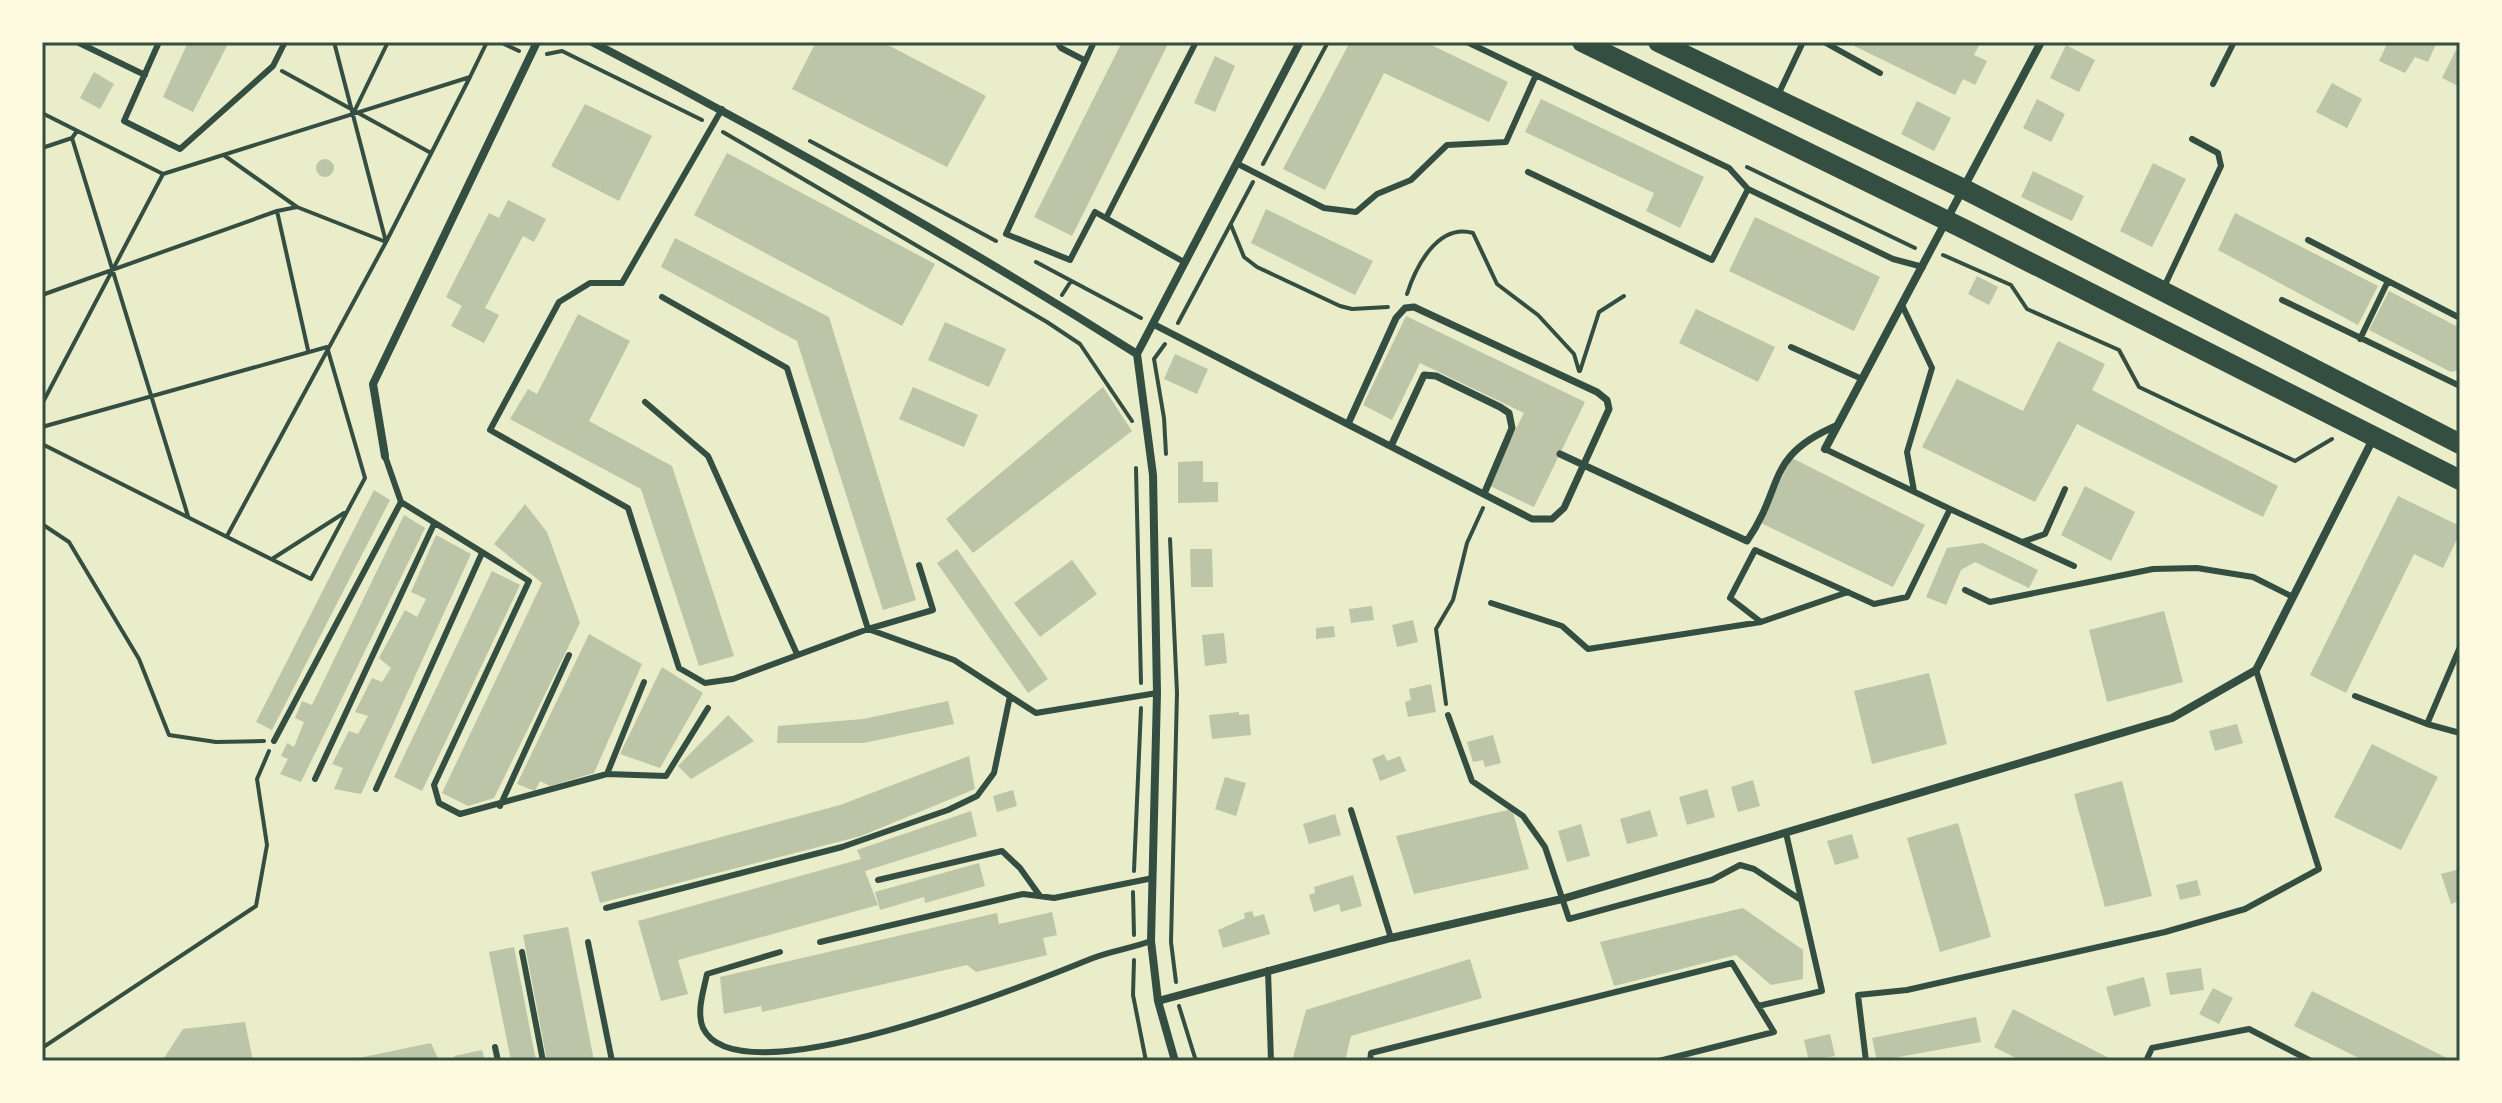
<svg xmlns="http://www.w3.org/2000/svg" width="2502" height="1103" font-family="Inter,sans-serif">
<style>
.building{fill:#bcc5a7}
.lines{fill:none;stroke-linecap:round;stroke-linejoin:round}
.path{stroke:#344e41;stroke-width:4}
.service{stroke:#344e41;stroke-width:6}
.pedestrian{stroke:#344e41;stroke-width:7}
.minor{stroke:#344e41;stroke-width:8}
.primary{stroke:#344e41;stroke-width:20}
.neatline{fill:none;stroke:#344e41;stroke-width:3}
</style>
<rect width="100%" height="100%" fill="#e9edc9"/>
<!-- building -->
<path class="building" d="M188,42H229L193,112L163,97Z
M816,42H882L986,96L947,167L792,89Z
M1122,42H1169L1072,236L1034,217Z
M1350,42H1425L1508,82L1489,122L1384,73L1325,190L1283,169Z
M1846,42H1981L1974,55L1987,61L1975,85L1963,79L1955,95Z
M2388,42H2437L2428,62L2415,57L2405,73L2379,61Z
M2066,45L2095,60L2079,92L2050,78Z
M2456,50L2460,52V87L2442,78Z
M1215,56L1235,66L1215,112L1194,103Z
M94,72L114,84L100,109L80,98Z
M2332,83L2362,99L2347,128L2316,112Z
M1541,99L1704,177L1680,228L1646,211L1654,193L1525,132Z
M2037,99L2065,114L2051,142L2023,128Z
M1917,101L1951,118L1934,151L1901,134Z
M585,104L652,136L619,201L551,166Z
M727,153L935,264L902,326L694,215Z
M316 168a9 9 0 1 1 18 0a9 9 0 1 1-18 0Z
M2153,163L2186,179L2152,247L2120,231Z
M2033,171L2084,196L2072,221L2021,197Z
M508,200L546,219L534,242L523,236L485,308L499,315L484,343L451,326L462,306L446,297L489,213L499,218Z
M1266,209L1373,261L1355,295L1251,243Z
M2235,213L2378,286L2358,325L2218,250Z
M1755,217L1880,277L1854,331L1729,271Z
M675,238L829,317L916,600L883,610L797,341L661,267Z
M1977,276L1998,287L1989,305L1968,294Z
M2389,291L2460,328V370L2451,372L2369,330Z
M1696,309L1775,347L1758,382L1679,343Z
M578,314L630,341L589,421L672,466L734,656L699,666L641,489L510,419L528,389L537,394Z
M1406,316L1585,402L1534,507L1488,485L1524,413L1420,363L1392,420L1363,405Z
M945,322L1006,349L989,387L928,360Z
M2058,341L2105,364L2092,390L2278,486L2263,517L2077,424L2035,502L1922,447L1957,379L2023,411Z
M1175,354L1208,369L1197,394L1164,379Z
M913,387L978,415L964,447L899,419Z
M1103,387L1132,431L973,553L946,519Z
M1792,458L1925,525L1893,587L1759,522Z
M1203,461V482H1218V502L1178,503V462Z
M2085,486L2135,512L2111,561L2061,535Z
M374,490L390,500L272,730L256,722Z
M2398,496L2460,526V533L2443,568L2414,554L2346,693L2310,675Z
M525,504L547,532L580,623L494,798L468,806L442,793L542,583L494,544Z
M404,515L425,528L301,782L280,774L288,759L281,756L287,743L294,747L304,722L295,718L302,701L312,705Z
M436,535L471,554L361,794L334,789L343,768L332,764L349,731L358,734L368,716L355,712L372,678L382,682L391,668L379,658L405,610L417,617L426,599L411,592Z
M1983,543L2038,570L2029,588L1975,562L1961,570L1946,605L1926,597L1947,548Z
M957,549L1048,679L1028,693L937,563Z
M1190,549H1212L1213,587H1191Z
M1072,560L1097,594L1040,637L1014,603Z
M492,571L520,585L422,791L394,777Z
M1372,606L1374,620L1351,623L1349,609Z
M2164,611L2183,682L2107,702L2089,630Z
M1413,620L1418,642L1397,647L1392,625Z
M1334,626L1335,637L1316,639V628Z
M1224,633L1227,663L1205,666L1202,635Z
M589,634L642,664L594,773L550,786L540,781L535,791L517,784Z
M662,667L703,693L660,768L620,754Z
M1929,673L1947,744L1872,764L1854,691Z
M1431,684L1436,712L1408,717L1405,702L1411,700L1409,689Z
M948,701L954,724L864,743H777L778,726L863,719Z
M1239,712V715L1249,714L1251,735L1212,739L1209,715Z
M728,715L754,741L691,779L678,766Z
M2237,724L2243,743L2215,751L2209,731Z
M1493,735L1501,763L1485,767L1483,760L1473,762L1467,742Z
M2372,744L2438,777L2401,850L2334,817Z
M1384,754L1387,761L1400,756L1406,771L1380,781L1372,759Z
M969,756L975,789L861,836L600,903L591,872L840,805Z
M1225,777L1246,783L1236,816L1215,809Z
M1753,780L1760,806L1738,812L1731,787Z
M2122,781L2152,896L2105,907L2074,794Z
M1707,789L1715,817L1687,825L1679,797Z
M1013,790L1017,806L997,812L993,796Z
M1512,809L1529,869L1414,894L1396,836Z
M1650,810L1658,836L1627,844L1620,819Z
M971,811L977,836L865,871L878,905L678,960L688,994L661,1001L638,921L861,859L857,850Z
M1335,814L1341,835L1309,844L1303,824Z
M1958,823L1991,937L1940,952L1907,838Z
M1581,824L1590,856L1567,862L1558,831Z
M1852,834L1859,858L1835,865L1827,841Z
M979,863L985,886L925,903L924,897L880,910L875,892Z
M2460,869V901L2451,904L2441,874Z
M1353,875L1362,906L1341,912L1339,904L1314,912L1309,895L1315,893L1314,887Z
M2197,880L2201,895L2180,900L2176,885Z
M1743,908L1803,950V979L1771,985L1736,955L1614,986L1600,942Z
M1252,911L1254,917L1264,914L1270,934L1223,948L1218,930L1245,918L1244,913Z
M1052,912L1057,935L1043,938L1047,955L976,972L967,965L762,1012L761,1006L724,1014L720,977L997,913L999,924Z
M568,927L594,1061H547L523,935Z
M514,947L536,1061H511L489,952Z
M1470,959L1482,998L1351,1036L1345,1061H1292L1306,1010Z
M2201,968L2204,990L2170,995L2166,973Z
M2144,977L2151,1006L2114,1016L2106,987Z
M2213,988L2233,998L2219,1024L2199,1014Z
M2312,991L2453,1061H2365L2294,1026Z
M2013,1009L2115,1061H2022L1994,1047Z
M1976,1017L1981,1042L1877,1061L1872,1038Z
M245,1022L253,1061H162L183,1029Z
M1830,1034L1835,1056L1809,1061L1804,1040Z
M431,1043L439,1061H349V1060Z
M482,1050L485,1061H455L454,1056Z"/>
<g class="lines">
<!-- path -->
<path class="path" d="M500,42L519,51
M547,54L562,51L702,120
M282,71L431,153
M354,112L388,42
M42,113L163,174
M77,131L72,138L188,516
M723,132L1047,322L1080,344L1132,421
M810,141L996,241
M42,148L72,138
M225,156L297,207L386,242L470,77
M1263,164L1328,42
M1747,167L1915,248
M297,207L277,211L308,350
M1231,225L1244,257L1257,267L1340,306L1352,309L1388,307
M1943,255L2011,285L2027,309L2119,350L2139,387L2295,461L2332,439
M1036,262L1141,318
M1407,294C1416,266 1438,223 1473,233L1497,284L1538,315L1574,354L1579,371
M42,295L277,211
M1062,295L1071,281
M1178,323L1253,182
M1165,344L1154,359L1164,418L1166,454
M1580,371L1599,312L1624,296
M42,404L163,174L470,77L487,42
M42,427L327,347L365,478L311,579L42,444
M1136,468L1141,683
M42,524L69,542L139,659L169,735L216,742L264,741
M227,536L386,242L334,42
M1170,539L1177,693L1171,942L1176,982
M272,559L344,513
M1446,704L1436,629L1453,600L1467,543L1483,508
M1134,871L1141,708
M1133,892L1134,935
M1134,960L1133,995L1146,1061
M1179,1006L1196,1061
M42,1048L256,906L267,845L257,779L269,751"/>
<!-- service -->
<path class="service" d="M77,42L145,75
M159,42L124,121L180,149L273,66L285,42
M1057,42L1061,48L1084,60
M1094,42L1006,234L1070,260L1095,212L1184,262
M1467,42L1729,168L1748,189
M1824,42L1880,73
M2213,84L2234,42
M1778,95L1803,42
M722,109L622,283H590L559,302L490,430L628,508L679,668L705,683L733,679L868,629L954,660L1036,713L1157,693
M1236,163L1324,208L1356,212L1377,194L1411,180L1447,145L1506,142L1536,75
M1528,172L1712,260L1748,189L1893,259L1923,267
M1106,218L1196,42
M2308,240L2388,281
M2164,287L2221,166L2218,153L2192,139
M662,297L787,368L868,629L933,610L919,565
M2282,300L2460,386
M1902,305L1932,368L1907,452L1914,491
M2360,339L2388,281L2460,318
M1791,347L1862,379
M645,402L708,456L797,654
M1825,449L1950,509L1907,597L1874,604L1755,550L1730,598L1761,622L1848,592
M385,456L401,502L529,581L434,785L439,803L460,814L607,774L644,682
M1950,509L2074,566
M2022,542L2045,534L2065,489
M1965,590L1990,602L2153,569L2197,568L2253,577L2293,597
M1491,603L1562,626L1588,649L1761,622
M2460,647L2427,724L2460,733
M2355,696L2427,724
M1448,715L1472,781L1523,816L1545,847L1569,919L1712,880L1740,865L1754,869L1801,900
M274,741L401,502
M607,774L666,776L708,708
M315,779L434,524
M376,789L482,553
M500,806L569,655
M1351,810L1391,938
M878,880L1002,851L1020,868L1040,896
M606,908L842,847L948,810L977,796L994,773L1010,696
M588,942L612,1061
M820,942L1023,894L1054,898L1153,878
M522,952L543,1061
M780,952L707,974C704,989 696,1012 703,1028C739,1103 1034,982 1093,958C1111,951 1132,948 1151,941
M1268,970L1271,1061
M1758,1006L1822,991L1786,833
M495,1047L498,1061
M1370,1061L1371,1053L1732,963L1774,1032L1659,1061
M1866,1061L1858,995L1907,990L2165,932L2245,909L2319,869L2256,670
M2146,1061L2152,1048L2249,1029L2311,1061"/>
<!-- pedestrian -->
<path class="pedestrian" d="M1153,324L1532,519H1552L1564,508L1609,409L1607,400L1597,392L1414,307L1405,308L1396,318L1348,424
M1391,446L1424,375L1436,376L1500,407L1509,413L1512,428L1484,494
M1560,454L1747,541C1785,486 1764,456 1838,425"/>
<!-- minor -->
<path class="minor" d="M592,42C778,138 960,242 1137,354
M1825,449L2041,42
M385,456L373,384L537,42
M1158,1001L1391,938L1562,899L2172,718L2256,670L2374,437
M1175,1061L1158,1001L1151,941L1157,693L1153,475L1137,354L1300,42"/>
<!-- primary -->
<path class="primary" d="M1582,42L1964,229L2460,480
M1658,42L1964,189L2460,444"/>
</g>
<!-- border -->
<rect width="2502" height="1103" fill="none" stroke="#fefae0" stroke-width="88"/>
<rect x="44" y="44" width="2414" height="1015" class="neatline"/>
</svg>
